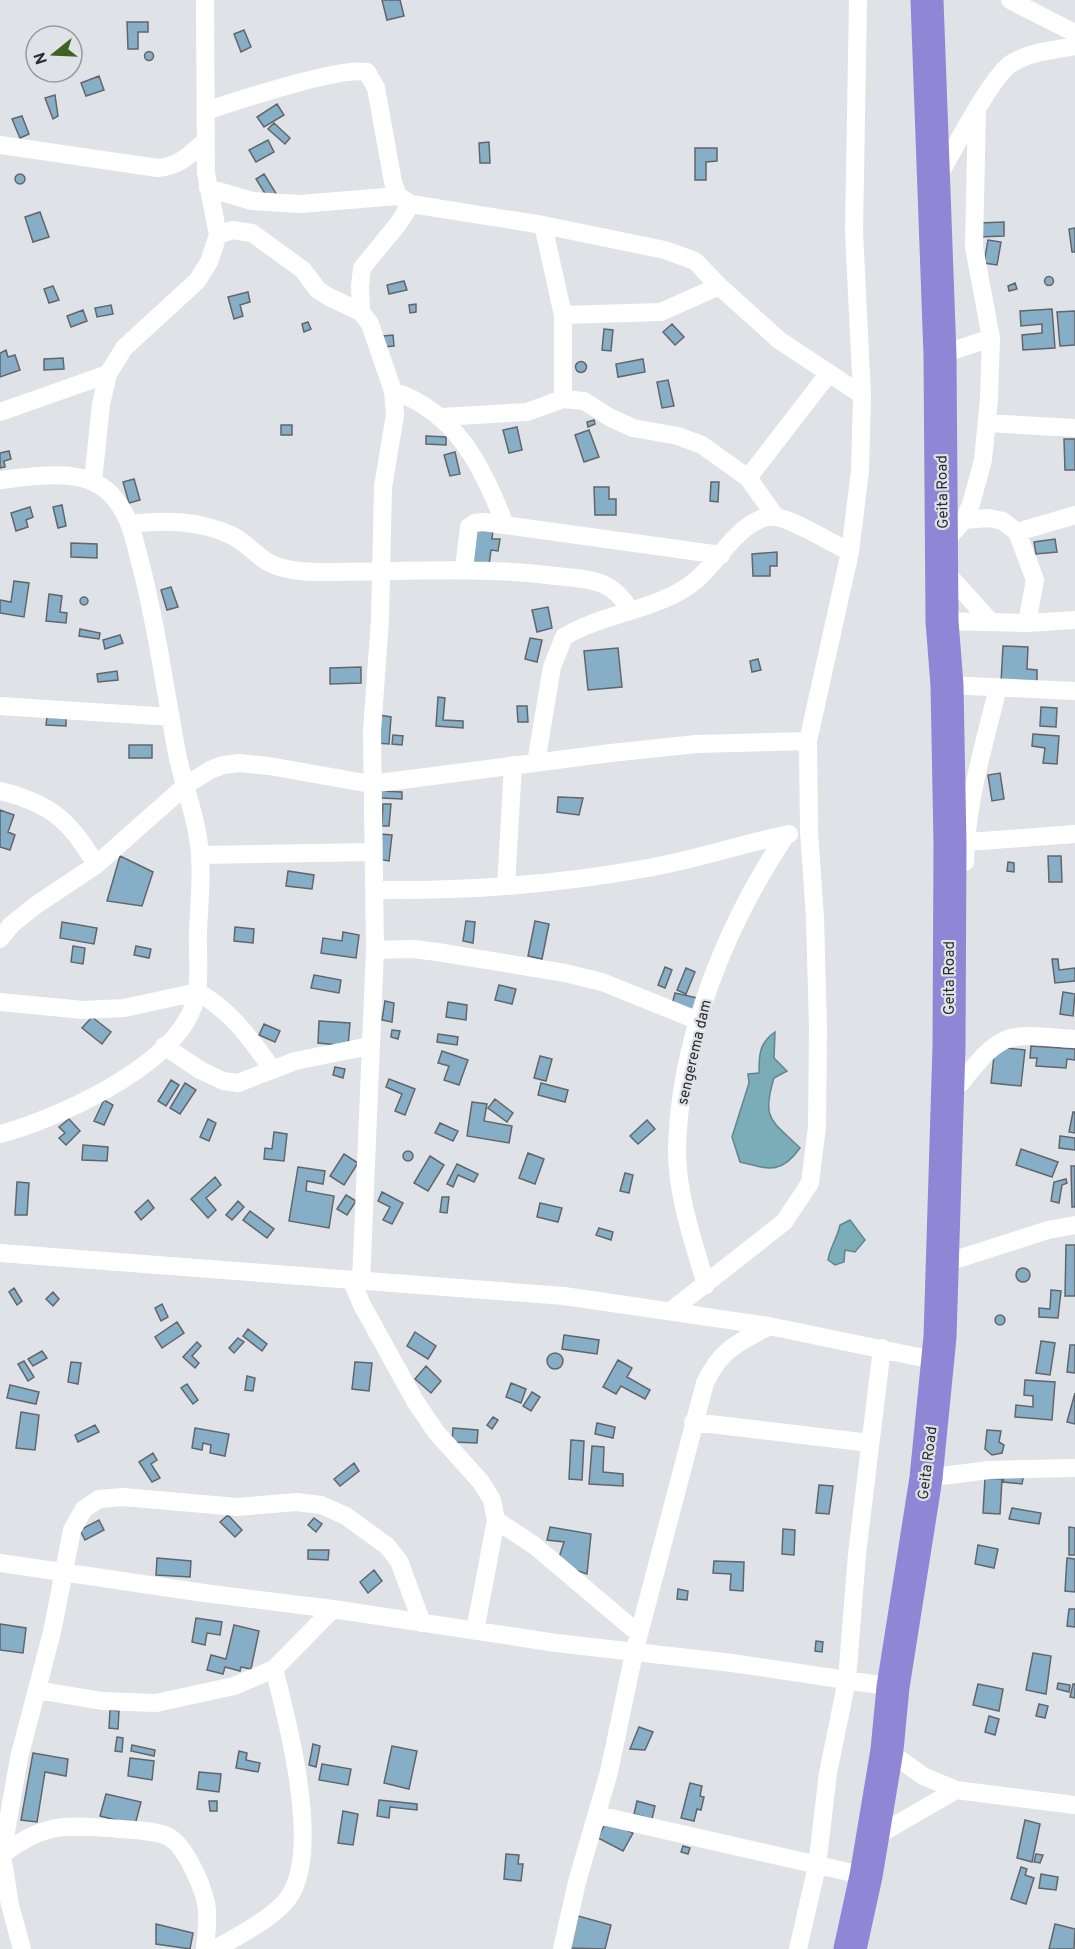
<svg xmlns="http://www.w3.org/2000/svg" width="1075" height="1949" font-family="Overpass,sans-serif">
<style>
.water{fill:#7aadb7;stroke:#62868e;stroke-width:1.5}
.building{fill:#87aec7;stroke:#62666a;stroke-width:1.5}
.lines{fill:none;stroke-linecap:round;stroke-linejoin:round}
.street{stroke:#fff;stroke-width:18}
.highway{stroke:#9186d5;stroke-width:33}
.labels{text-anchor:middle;stroke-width:4.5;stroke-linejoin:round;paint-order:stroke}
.street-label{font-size:15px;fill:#2b2c2e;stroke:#dfe2e7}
</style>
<rect width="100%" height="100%" fill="#dfe2e7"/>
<!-- water -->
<path class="water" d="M775,1032L774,1058L787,1071L774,1078C761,1120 772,1120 800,1148C781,1175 768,1169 740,1162L732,1137L749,1083L748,1074L759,1073C759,1055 759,1043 775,1032Z
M850,1220L865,1240L855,1252L845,1250L844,1262L835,1265L828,1260C830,1247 837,1239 840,1225Z"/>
<!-- building -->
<path class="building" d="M382,0H400L404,16L387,20Z
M127,22H148V32H138V49H128Z
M244,30L251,47L241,52L234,34Z
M144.5 56a4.5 4.5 0 1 1 9 0a4.5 4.5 0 1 1-9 0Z
M99,76L104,90L86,96L81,83Z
M55,95L58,116L53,119L45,98Z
M277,104L284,115L264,127L257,117Z
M22,116L29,134L20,138L12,119Z
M274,123L290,138L285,144L268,129Z
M268,140L274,152L256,162L249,150Z
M489,142L490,163H480L479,143Z
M695,148H717V161L706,162V180H695Z
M264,174L277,195L269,200L256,179Z
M15 179a5 5 0 1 1 10 0a5 5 0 1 1-10 0Z
M40,212L49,237L33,242L25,217Z
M1004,222V236L980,237L979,223Z
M1075,228V252H1072L1069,229Z
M988,240L1001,242L997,265L984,263Z
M1044.5 281a4.5 4.5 0 1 1 9 0a4.5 4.5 0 1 1-9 0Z
M404,281L407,290L389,294L387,285Z
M1015,283L1017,289L1009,291L1008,286Z
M53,286L59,300L49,303L44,289Z
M248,292L250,302L240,305L243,316L234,319L228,297Z
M416,304V312L410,313L409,305Z
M111,305L113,314L97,317L95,308Z
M1052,309L1055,348L1023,350L1022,335L1042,333V324L1021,326L1020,311Z
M83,310L87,321L71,327L67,316Z
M1075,311V345L1060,346L1057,312Z
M308,322L311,329L304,332L302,324Z
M672,324L684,337L675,345L663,332Z
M604,329L613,330L611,351L602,350Z
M393,335L394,346L384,347L383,336Z
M6,350L8,357L15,355L20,370L0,377V353Z
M63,358L64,369L44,370V359Z
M643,359L645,372L618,377L616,364Z
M575.5 367a5.5 5.5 0 1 1 11 0a5.5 5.5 0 1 1-11 0Z
M668,380L674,406L662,408L657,382Z
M594,420L595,424L588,427L587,422Z
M281,425H292V435H281Z
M517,427L522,450L509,453L503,430Z
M589,430L599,457L584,462L575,435Z
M426,436L446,437V445L426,444Z
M1064,439H1075V470H1065Z
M9,451L11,459L4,461L5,467L0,468V453Z
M455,452L460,474L450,476L444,455Z
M134,479L140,500L129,503L123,482Z
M711,482H719L718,502L710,501Z
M594,487H609V499H616V515H595Z
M62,505L66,526L58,528L53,507Z
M30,507L33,517L26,520L28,527L16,531L11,513Z
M475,527L493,529L492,539H500L498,551L491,550L489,565L471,563Z
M1055,539L1057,552L1036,554L1034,542Z
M71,543L97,544V558L71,557Z
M777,552V566H770V576H753L752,554Z
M14,581L29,583L24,617L0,613V600L11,602Z
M171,587L178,607L167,610L161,590Z
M49,594L62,596L60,612L67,613L66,623L46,621Z
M80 601a4 4 0 1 1 8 0a4 4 0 1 1-8 0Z
M548,607L552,628L537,632L532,610Z
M80,629L100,633L99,639L79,636Z
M120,635L123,643L105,649L103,640Z
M530,638L542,640L537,662L525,659Z
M1003,646L1028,647L1027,669L1037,670V684L1001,682Z
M618,648L622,687L588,690L584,651Z
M758,659L761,670L752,672L750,661Z
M361,667V683L330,684V668Z
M117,671L118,680L98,682L97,674Z
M438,697L445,698L443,720L463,721V728L436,726Z
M517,706H527L528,722H518Z
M1041,707L1057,708L1056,727L1040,726Z
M379,715L391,717L389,744L376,743Z
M47,717L66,718V726L46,725Z
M1033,734L1059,736L1057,764L1043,763L1045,748L1032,746Z
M393,735L403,736L402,745L392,744Z
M129,745H152V758H129Z
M1000,773L1004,799L992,801L988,775Z
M381,791L402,792V799L381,798Z
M558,797L583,798L579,815L557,812Z
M383,804H391L389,826H382Z
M0,810L14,815L8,832L15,835L10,850L0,847Z
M380,834L392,835L389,861L377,859Z
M120,856L153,872L142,906L107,901Z
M1048,856H1061L1062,882H1049Z
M1008,862L1014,863V872L1007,871Z
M288,871L314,875L312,889L286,886Z
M466,921L475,922L473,943L463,941Z
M535,921L549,924L542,959L528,956Z
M62,922L97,928L94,944L60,938Z
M235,927L254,929L253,943L234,941Z
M343,932L359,935L356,958L321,953L323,938L342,941Z
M73,946L85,948L83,964L71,962Z
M136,946L151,949L149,958L134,955Z
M1052,959H1058L1059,970L1075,968V981L1055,983Z
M665,967L672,970L665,988L658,985Z
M686,968L695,972L686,994L677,990Z
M314,975L341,980L339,993L311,988Z
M499,985L516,989L512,1004L495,1000Z
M1063,992L1075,994L1073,1016L1060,1014Z
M675,993L702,999L699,1012L672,1005Z
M385,1001L394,1003L392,1022L382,1020Z
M448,1002L467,1005L466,1020L446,1017Z
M92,1017L111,1032L102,1044L82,1028Z
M319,1021L350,1023L348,1046L318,1043Z
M264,1024L280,1031L275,1042L259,1035Z
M392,1030L400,1031L398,1039L391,1037Z
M438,1034L458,1037L457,1045L437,1042Z
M1031,1046L1075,1049V1060L1067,1059L1066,1068L1036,1066L1037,1058H1030Z
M995,1047L1025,1050L1021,1086L991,1083Z
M442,1051L468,1060L459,1085L444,1080L449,1066L438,1063Z
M540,1056L552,1059L546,1081L534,1078Z
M335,1067L345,1069L343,1078L333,1075Z
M389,1079L415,1089L405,1115L395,1111L402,1094L386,1087Z
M171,1080L179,1085L166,1106L158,1101Z
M185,1083L196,1090L180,1114L170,1108Z
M541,1083L568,1090L565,1102L538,1095Z
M495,1099L513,1113L507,1122L488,1108Z
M104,1100L113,1105L104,1125L94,1121Z
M472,1102L487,1104L484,1121L512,1126L509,1143L467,1136Z
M1073,1112H1075V1133L1069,1132Z
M69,1119L80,1131L66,1145L59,1138L65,1133L59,1127Z
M208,1119L216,1123L209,1141L200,1137Z
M647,1120L655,1129L638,1144L630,1136Z
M440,1123L458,1131L453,1141L435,1133Z
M274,1132L287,1134L284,1161L264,1159L265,1148L272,1149Z
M1060,1136L1075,1138V1150L1059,1148Z
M83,1145L108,1147L107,1161L82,1160Z
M1021,1149L1058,1162L1052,1177L1016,1165Z
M403 1156a5 5 0 1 1 10 0a5 5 0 1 1-10 0Z
M528,1153L544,1159L535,1184L519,1178Z
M344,1154L358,1163L344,1185L330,1176Z
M430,1156L444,1165L428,1191L414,1183Z
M457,1164L478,1174L474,1182L458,1175L453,1187L447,1184Z
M1071,1166H1075V1207H1072Z
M298,1167L325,1171L323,1184L307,1181L306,1191L334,1196L329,1228L289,1221Z
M625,1173L633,1175L629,1193L620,1191Z
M215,1177L221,1185L206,1198L216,1210L208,1218L191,1199Z
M1066,1179L1067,1183L1062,1185L1059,1203L1051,1201L1054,1182Z
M17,1182L29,1183L27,1215H15Z
M382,1192L403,1203L392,1224L383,1220L390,1207L378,1201Z
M346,1195L356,1201L347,1215L337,1209Z
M442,1197H449L447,1213L440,1212Z
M148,1200L154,1208L141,1220L135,1212Z
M238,1201L244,1207L232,1220L226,1215Z
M540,1203L562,1208L558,1222L537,1217Z
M250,1211L274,1229L267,1238L243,1220Z
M599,1228L613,1232L611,1240L596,1235Z
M1066,1245H1075V1296H1065Z
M1016 1275a7 7 0 1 1 14 0a7 7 0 1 1-14 0Z
M14,1288L22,1301L17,1305L9,1292Z
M1051,1290L1061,1291L1058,1318L1039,1317V1308L1050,1309Z
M53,1292L59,1299L53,1306L46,1299Z
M162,1304L168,1317L161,1321L155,1308Z
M995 1320a5 5 0 1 1 10 0a5 5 0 1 1-10 0Z
M177,1322L184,1333L162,1348L155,1337Z
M248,1329L267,1344L262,1351L243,1336Z
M415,1332L436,1346L428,1359L407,1346Z
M564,1335L599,1340L597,1354L562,1349Z
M238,1338L244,1342L234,1353L229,1348Z
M1041,1341L1055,1343L1050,1375L1036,1373Z
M197,1342L201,1346L192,1356L199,1363L195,1368L183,1357Z
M1070,1345H1075V1373L1067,1372Z
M42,1351L47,1358L33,1366L28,1359Z
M547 1361a8 8 0 1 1 16 0a8 8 0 1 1-16 0Z
M618,1360L632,1368L627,1377L650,1390L645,1399L621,1386L616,1394L603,1387Z
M24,1361L34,1377L28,1381L18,1364Z
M71,1362L81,1363L78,1384L68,1382Z
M355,1362L372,1363L369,1391L352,1389Z
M426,1366L441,1381L431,1393L415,1379Z
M247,1376L255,1378L253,1391L245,1390Z
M1025,1380L1055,1382L1052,1420L1015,1417L1016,1405L1033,1407V1396L1024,1395Z
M511,1383L526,1389L521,1403L506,1397Z
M187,1384L198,1400L193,1404L181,1388Z
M10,1385L39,1392L36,1404L7,1398Z
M532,1392L540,1397L531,1411L523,1406Z
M1075,1393V1424L1067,1422Z
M21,1412L39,1415L35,1450L16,1448Z
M493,1417L498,1420L492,1429L487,1425Z
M597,1423L615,1427L613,1438L595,1434Z
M95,1425L99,1432L78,1442L75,1435Z
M195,1428L229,1434L225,1456L210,1453L211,1445L203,1443L202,1450L192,1448Z
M453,1428L478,1430L477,1443L452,1442Z
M987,1430L1001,1431L999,1442L1004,1445L1002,1453L992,1455L985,1449Z
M571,1440L584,1441L582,1480L569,1479Z
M592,1446L604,1447L603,1472L623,1474V1486L589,1484Z
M153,1453L157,1460L151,1464L160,1478L152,1482L139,1462Z
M354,1463L359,1471L340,1486L334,1479Z
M1005,1471L1024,1473L1022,1484L1003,1482Z
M985,1478L1002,1479L1000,1514L983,1513Z
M819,1485L833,1486L829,1514L816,1513Z
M1012,1508L1041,1513L1039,1524L1009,1519Z
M228,1515L242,1530L235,1537L220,1522Z
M314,1518L322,1524L316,1532L308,1525Z
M99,1520L104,1530L85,1540L80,1530Z
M550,1527L591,1534L587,1574L557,1564L564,1542L547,1540Z
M1069,1527L1075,1528V1555H1069Z
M783,1529L795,1530L794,1555L782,1554Z
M978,1545L998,1549L994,1568L975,1564Z
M308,1550H329L328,1560L308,1559Z
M157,1558L191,1561L190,1577L156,1575Z
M1067,1558L1075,1559V1592L1065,1591Z
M714,1561L744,1562L743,1591L730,1590L731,1574L713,1573Z
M374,1570L382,1581L368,1593L360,1582Z
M678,1589L688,1591L687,1600L677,1599Z
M1069,1609H1075V1627L1067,1626Z
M196,1618L222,1622L220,1635L207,1633L205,1645L192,1642Z
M0,1624L26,1628L23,1653L0,1650Z
M234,1625L259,1631L251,1669L241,1667L240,1671L225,1667L223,1674L207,1670L211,1655L226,1659Z
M816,1641L823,1642L822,1652L815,1651Z
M1033,1653L1051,1656L1046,1694L1026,1690Z
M1058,1683L1070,1685L1069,1692L1057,1689Z
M978,1684L1003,1689L999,1711L973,1705Z
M1073,1684H1075V1698L1070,1697Z
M1039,1704L1048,1706L1045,1718L1036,1716Z
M110,1710L119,1711L118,1729L109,1728Z
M989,1716L999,1719L995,1735L985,1732Z
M639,1727L653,1732L645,1750L630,1749Z
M117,1737L123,1738L122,1752L115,1751Z
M313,1744L320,1746L316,1767L309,1765Z
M132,1745L155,1750L154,1756L131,1751Z
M392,1746L417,1751L409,1789L384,1783Z
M239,1751L247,1753L246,1760L260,1763L258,1772L236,1768Z
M33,1753L68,1759L66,1776L45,1772L37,1822L21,1820Z
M130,1758L154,1761L152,1780L128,1776Z
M322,1764L351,1769L348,1785L319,1780Z
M199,1772L221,1774L219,1792L197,1789Z
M690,1783L702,1786L700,1796L704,1797L701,1810L697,1809L694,1821L681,1818Z
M106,1794L141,1802L135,1825L100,1816Z
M379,1800L417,1804V1810L390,1807L389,1818L377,1816Z
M209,1801H217V1811H210Z
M637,1801L655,1806L652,1819L634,1814Z
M343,1811L358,1814L353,1845L338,1843Z
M607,1820L633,1833L623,1851L598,1838Z
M1025,1820L1040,1824L1032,1862L1017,1858Z
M683,1846L690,1848L688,1854L681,1852Z
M506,1854L519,1855L518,1864H523L521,1881L504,1879Z
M1036,1854L1043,1855L1040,1863L1034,1862Z
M1021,1867L1027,1869L1025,1875L1034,1878L1026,1904L1011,1899Z
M1041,1874L1058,1877L1056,1890L1039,1888Z
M578,1916L611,1925L605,1949L569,1948Z
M156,1924L193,1933L190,1949L156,1944Z
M1055,1924L1075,1929L1074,1949H1049Z"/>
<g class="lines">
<!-- street -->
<path class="street" d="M1010,0L1075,33
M206,111C236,101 341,66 367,72L376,88L393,182L398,196L411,204L543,225L665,250L695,261L719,286L779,340L862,395
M0,145L158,168C180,166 191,154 206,140
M938,177C952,153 992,75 1012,63C1030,52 1055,50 1075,46
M208,188L252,201L300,204L398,196
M543,225L563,315V399
M218,235L232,230L252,233L303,270L318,290L329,297L361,312L370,324L393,391L395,415L383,487L380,619L372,731L375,950L361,1282
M361,312L360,286L362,268L398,224L411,204
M563,315L661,312L719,286
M940,355L991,338
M393,391C456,412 483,467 505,525
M0,412L108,374
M441,417L527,412L563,399L584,401L611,418L633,428L678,436L702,445L748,478L776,517
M987,423L1075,428
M748,478L829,373
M0,480C37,476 89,465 115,499C131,518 135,543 141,566C158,629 165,693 178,758C185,790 198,822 200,855C202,880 199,906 198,932C197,959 202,987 191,1012C166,1069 57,1119 0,1134
M93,481L101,404L108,374L124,348L197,281L209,262L218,235L206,173L205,0
M964,520L989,518L1003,521L1017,532L1035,580L1027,623
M130,524C167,520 199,520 233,536C246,543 254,553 266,561C283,571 304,572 323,572C401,572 478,566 556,576C572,578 591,578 605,585C617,591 624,601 631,610
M1017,532L1075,515
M942,545L964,520L971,504L983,460L989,399L991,338L974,247L977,109
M464,569L469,527L475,523L483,522L721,555
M943,569L990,621
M942,621L1027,623L1075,620
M947,685L1075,691
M0,706L171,717
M536,763L552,667L564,637C604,612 658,611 695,581C718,563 743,514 775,517C791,518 833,544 850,552
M0,791C50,803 71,821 96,865
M955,843L1075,834
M200,855L373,852
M965,862C966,804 984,744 998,688
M506,886L513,765
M374,890C464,891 553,885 642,869C692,861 740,844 789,834
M0,939L11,925L36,905L96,865L185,786L210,770L223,765L239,763L269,766L371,784L611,753L696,744L808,741
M375,950L413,949L437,952L565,973L602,982L699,1021
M0,1002L83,1010L124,1008L198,992C233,1013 249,1037 273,1070
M164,1046L200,1070L223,1081L238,1083L295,1061L370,1046
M961,1083C1004,1028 1008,1034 1075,1039
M0,1253L564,1296L769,1326L938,1361
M942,1264L1048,1230L1075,1225
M352,1281L362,1305L415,1401L436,1432L481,1482L492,1500L496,1520L475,1631
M706,1285C694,1243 677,1196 677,1151C679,1041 725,926 786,835
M672,1310L784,1222L810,1183L817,1127L818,1027L815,918L809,831L808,741L850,552L860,471L862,395L854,232L858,0
M693,1422L870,1443
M926,1478L989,1470L1075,1468
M496,1520L535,1546L639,1634
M0,1563L204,1593L333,1609L556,1643L732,1663L893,1687
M37,1690L102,1701L156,1703L234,1686L274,1669L333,1609
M887,1750L923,1776L956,1790L1075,1805
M598,1815L866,1876
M873,1838L956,1790
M0,1856C40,1826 59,1824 108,1828C127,1830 149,1829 167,1836C185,1844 202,1885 206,1903C209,1917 206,1935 205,1949
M22,1949L10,1905L2,1855L19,1758L52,1632L72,1530L84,1509L99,1499L123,1497L237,1507L297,1502L321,1505L346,1516L387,1546L399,1561L422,1623
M215,1949C238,1936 280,1915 292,1892C319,1842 288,1722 274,1669
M562,1949L577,1882L609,1772L634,1653L705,1383C721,1349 738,1343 769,1326
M798,1949L817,1866L828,1773L847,1680L857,1554L882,1348"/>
<!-- highway -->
<path class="highway" d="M850,1949L866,1876L887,1750L893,1687L926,1478L940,1337L949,1047L950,844L947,685L942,621L940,355L927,0"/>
</g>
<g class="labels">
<!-- street labels -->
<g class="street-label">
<text transform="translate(942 492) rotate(-91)" y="5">Geita Road</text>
<text transform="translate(949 978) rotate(-90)" y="5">Geita Road</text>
<text transform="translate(694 1052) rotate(-77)" y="5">sengerema dam</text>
<text transform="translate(927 1463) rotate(-83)" y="5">Geita Road</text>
</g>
</g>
<!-- north arrow -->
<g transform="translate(54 54) rotate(252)"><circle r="28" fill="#dfe2e7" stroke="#97999d" stroke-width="1.5"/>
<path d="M0-4.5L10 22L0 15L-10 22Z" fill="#3d641f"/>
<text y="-9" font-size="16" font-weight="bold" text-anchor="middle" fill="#2b2c2e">N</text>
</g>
</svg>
